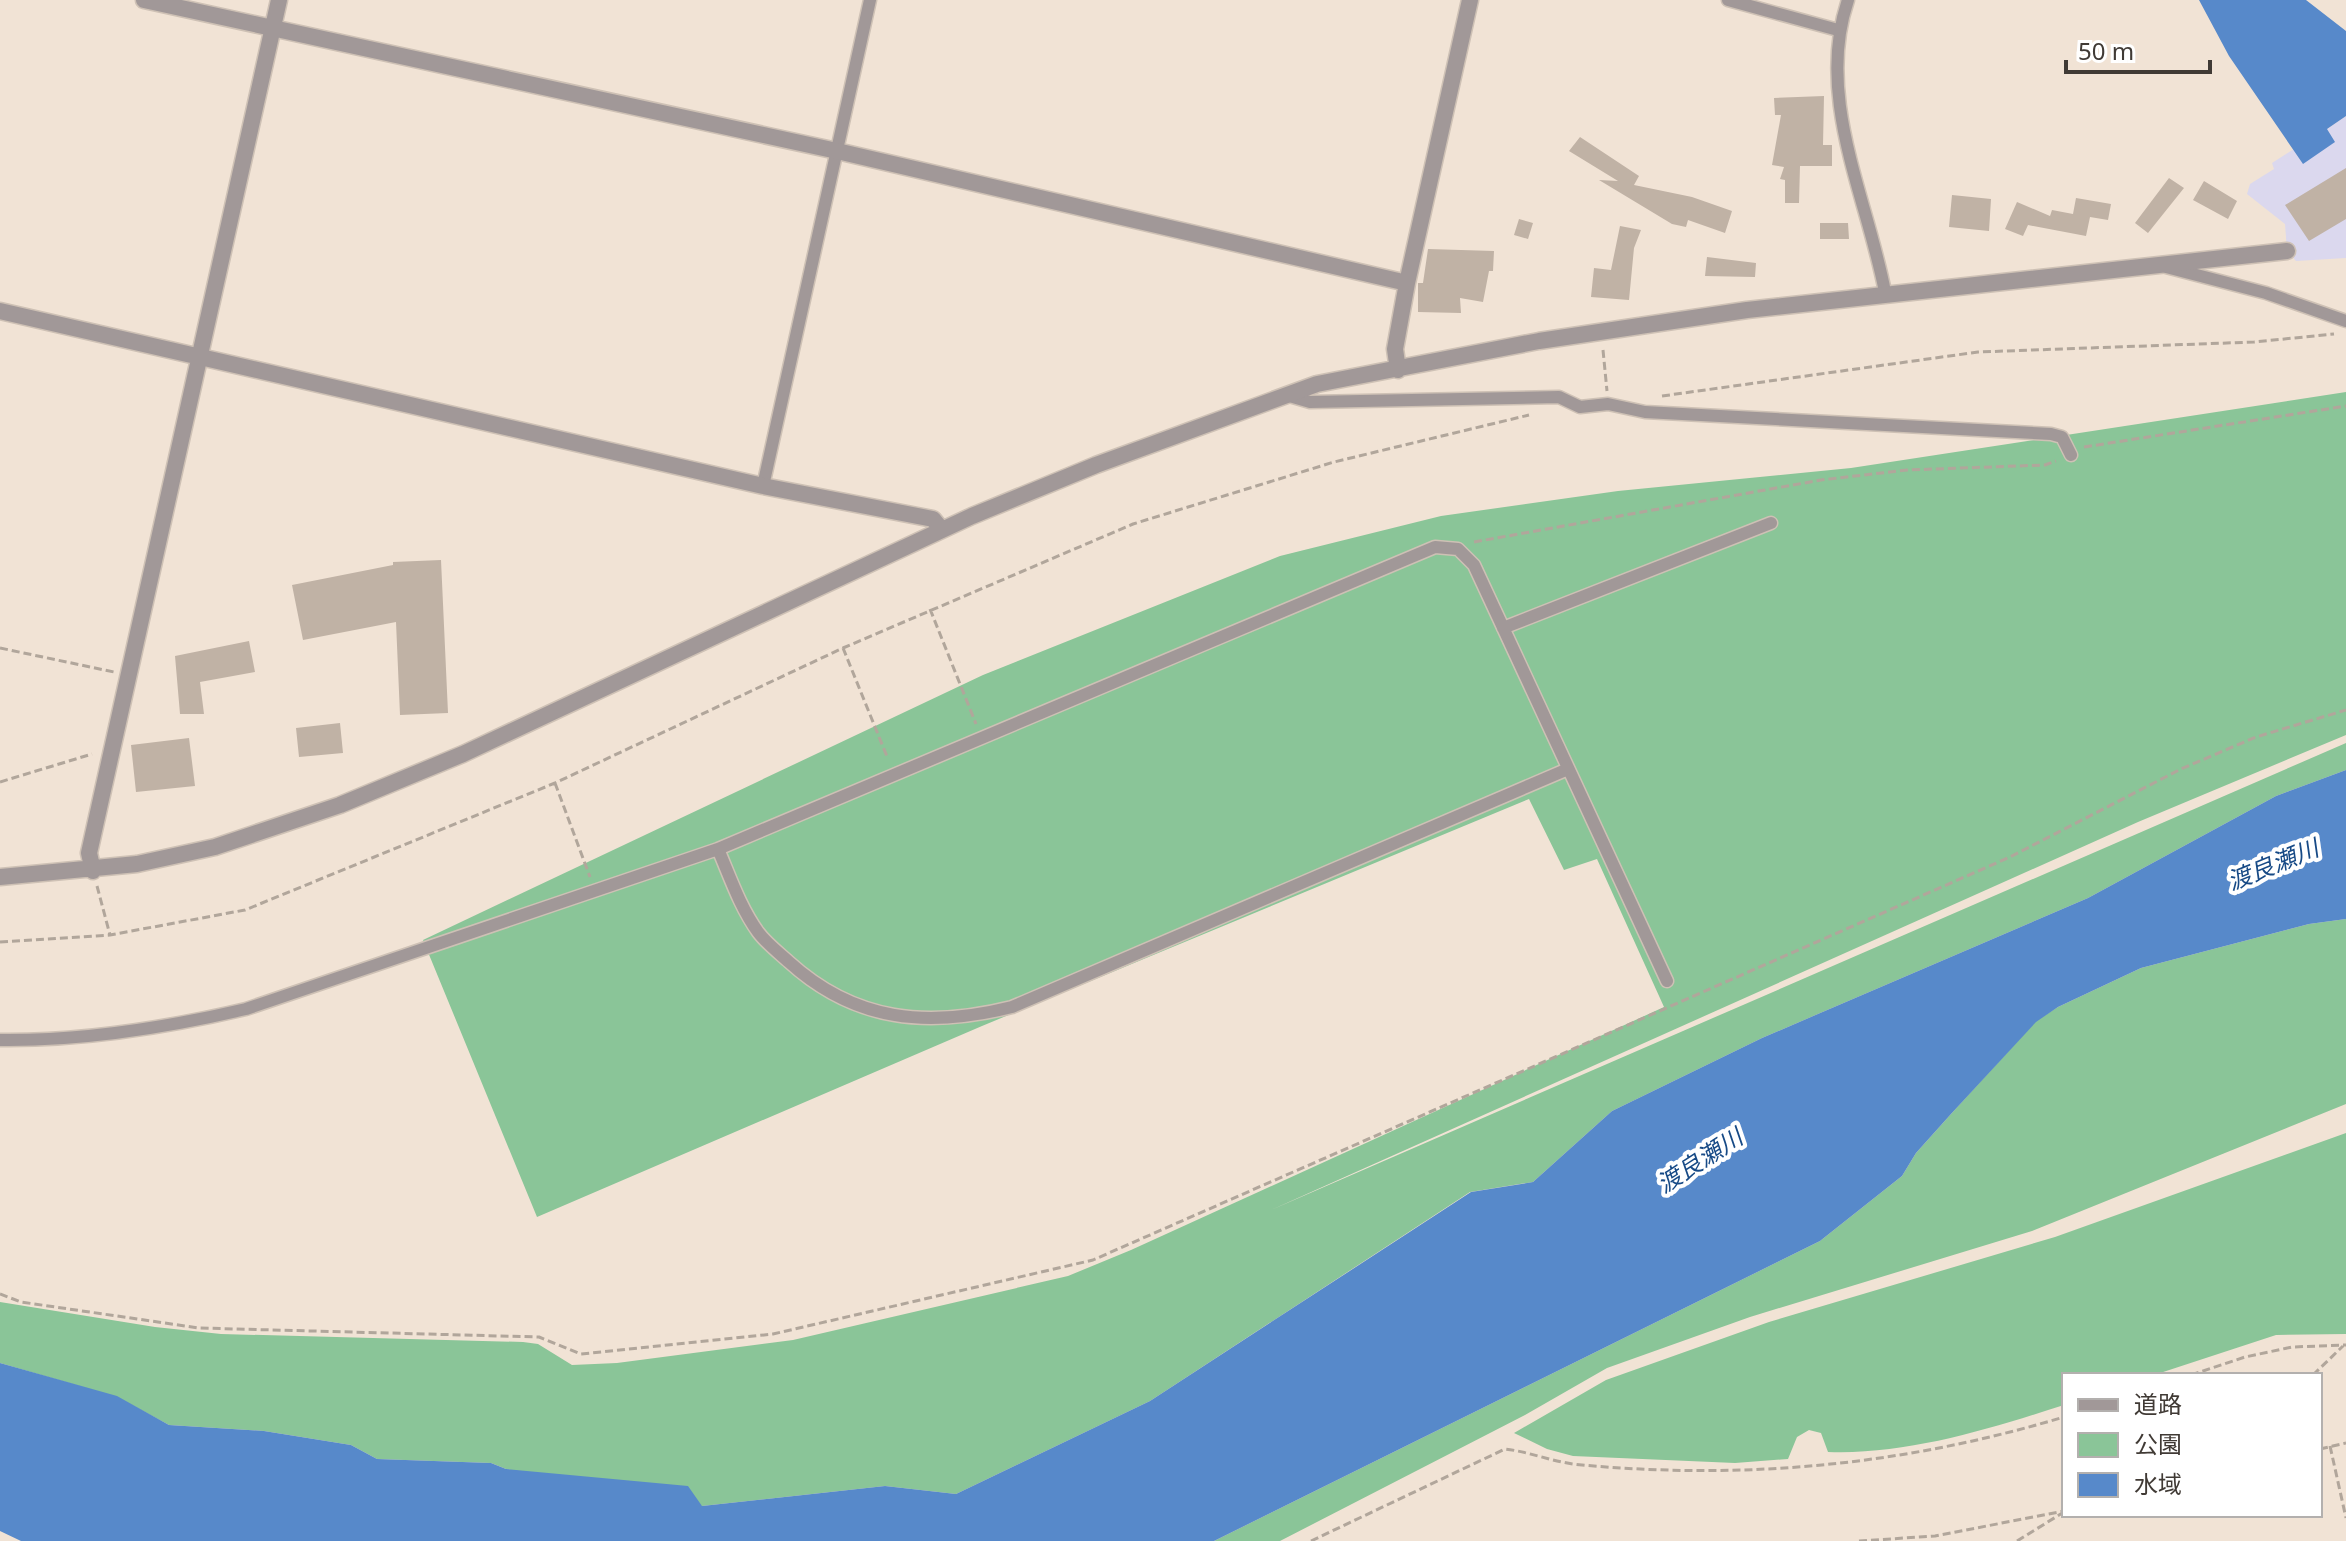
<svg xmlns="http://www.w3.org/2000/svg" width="2346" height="1541" font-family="'Noto Sans','Noto Sans JP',sans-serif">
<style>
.industrial{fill:#dbd8ee}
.green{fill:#8ac598}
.water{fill:#5789ca}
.building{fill:#c0b2a5}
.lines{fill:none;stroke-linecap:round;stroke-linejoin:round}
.service-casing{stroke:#cec1b5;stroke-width:15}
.minor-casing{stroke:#cec1b5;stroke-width:19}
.path{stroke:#b1a69b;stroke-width:3;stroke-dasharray:8 4;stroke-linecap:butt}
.service{stroke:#a19898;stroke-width:12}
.minor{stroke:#a19898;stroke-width:16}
.labels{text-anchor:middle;stroke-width:8;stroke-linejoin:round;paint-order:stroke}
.water-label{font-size:24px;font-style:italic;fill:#174a86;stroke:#fff}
</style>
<rect width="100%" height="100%" fill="#f1e3d5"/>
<!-- industrial -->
<path class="industrial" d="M2346,116V258L2296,261L2287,251L2285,224L2247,194L2250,184L2274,169L2272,163L2294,149L2303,163L2334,142L2327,129Z"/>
<!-- green -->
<path class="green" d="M2346,392V735L2138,822L1271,1210L2346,743V770L2276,796L2088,898L1762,1038L1612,1111L1533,1182L1470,1192L1150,1401L956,1494L885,1486L702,1506L506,1469L491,1463L377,1459L351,1445L264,1431L169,1425L117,1397L0,1363V1302L155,1327L221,1334L523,1342L538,1344L572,1365L617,1363L793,1340L1068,1276L1131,1250L1664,1007L1597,859L1564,870L1529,799L982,1026L537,1217L423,940L983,675L1280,556L1441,516L1618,491L1851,468Z
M2346,919V1104L2032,1231L1750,1317L1607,1368L1525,1415L1280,1541H1214L1820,1241L1902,1176L1916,1153L1951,1114L2036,1021L2058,1007L2141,968L2309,924Z
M2346,1133V1334L2276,1335L2154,1375H2064V1405C1990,1429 1907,1455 1828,1452L1821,1433L1809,1430L1797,1437L1788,1459L1735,1463L1573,1456L1547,1449L1514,1433L1606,1380L1769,1322L2055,1237Z"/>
<!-- water -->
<path class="water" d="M2199,0H2306L2346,31V116L2327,129L2335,142L2303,164L2229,56Z
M2346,770V919L2309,924L2141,968L2058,1007L2036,1022L1951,1114L1916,1153L1902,1176L1820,1241L1214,1541H21L0,1531V1363L117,1396L169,1425L264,1431L351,1445L377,1459L491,1463L506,1469L688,1486L702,1506L885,1486L956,1494L1150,1401L1471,1192L1533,1182L1612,1111L1762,1038L2088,898L2276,796Z"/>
<!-- building -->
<path class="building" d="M1824,96L1823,145H1832V166H1800L1799,203H1785V180L1780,179L1784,167L1772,165L1781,115H1775L1774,98Z
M1580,137L1639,176L1634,185L1692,197L1732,211L1725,233L1688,220L1686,227L1672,224L1599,180L1618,181L1569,151Z
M2346,168V219L2309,241L2285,205Z
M2169,178L2184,188L2148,233L2135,223Z
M2204,181L2237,201L2228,219L2193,200Z
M1952,195L1991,199L1989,231L1949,227Z
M2076,198L2111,204L2108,220L2090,217L2086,236L2028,225L2023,236L2005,229L2017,202L2050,216L2052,210L2073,214Z
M1519,219L1533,223L1528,239L1514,235Z
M1820,223H1848L1849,239H1820Z
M1620,226L1641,230L1634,248L1629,300L1591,297L1594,268L1611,270Z
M1428,249L1494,251L1493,271H1489L1483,302L1460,298L1461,313L1418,312V283H1423Z
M1707,257L1756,263L1755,277L1705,276Z
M441,560L448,713L400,715L396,622L303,640L292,585L393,565V562Z
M249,641L255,672L200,682L204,714H180L175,656Z
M340,723L343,753L299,757L296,728Z
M189,738L195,786L136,792L131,745Z"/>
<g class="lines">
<defs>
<path id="service" d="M1728,0L1838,30
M1848,0C1815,97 1867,197 1885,292
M2166,267L2266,293L2346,321
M1286,395L1310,402L1559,397L1580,407L1608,404L1645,412L2051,434L2062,437L2071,455
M763,486L870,0
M1503,628L1771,523
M718,849C730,877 740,907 758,932C766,943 779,953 789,962C855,1022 928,1028 1012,1007L1568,769
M0,1040C83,1041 165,1028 246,1009L718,849L1435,547L1458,549L1474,565L1667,981"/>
<path id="minor" d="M144,0L837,151L1407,283
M0,311L763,486L933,519L942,530
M1398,370L1395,349L1407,283L1470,0
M93,871L89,853L279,0
M0,877L137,864L215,847L340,805L463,754L972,516L1096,465L1317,384L1539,341L1747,310L2287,251"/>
</defs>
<!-- service casing -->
<use href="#service" class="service-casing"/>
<!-- minor casing -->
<use href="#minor" class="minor-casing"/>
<!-- path -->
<path class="path" d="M1603,350L1607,391
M1662,396L1978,352L2254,342L2334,334
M2084,447L2346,406
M1474,542L1821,480L1907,470L2045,465L2056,461
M930,609L976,724
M0,648L114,672
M843,648L888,759
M0,782L92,754
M555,783L590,877
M97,886L110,935
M0,942L110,935L245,910L555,783L843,648L1133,524L1334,462L1529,415
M0,1294L21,1302L199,1328L539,1337L581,1354L773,1334L1093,1260L2010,857L2181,769L2256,737L2346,710
M2191,1375L2245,1357L2292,1347L2346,1345
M2313,1375L2343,1346
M2330,1446L2346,1518
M2320,1449L2346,1443
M1311,1541L1505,1449C1531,1452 1555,1463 1582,1465C1748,1480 1904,1465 2064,1417
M1859,1541L1935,1536L2064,1511
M2017,1541L2064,1512"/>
<!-- service -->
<use href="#service" class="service"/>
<!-- minor -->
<use href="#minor" class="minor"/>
</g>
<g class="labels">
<!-- water labels -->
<g class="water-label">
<text transform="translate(2273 865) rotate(-22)" y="8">渡良瀬川</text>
<text transform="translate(1700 1161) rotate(-33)" y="8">渡良瀬川</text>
</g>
</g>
<!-- legend -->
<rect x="2062" y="1373" width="260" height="144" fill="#ffffff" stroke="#b3b0ae" stroke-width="2"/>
<rect x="2078" y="1399" width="40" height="12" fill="#a19898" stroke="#b3b0ae" stroke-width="2"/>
<text x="2134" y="1413" font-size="24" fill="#403a35">道路</text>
<rect x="2078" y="1433" width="40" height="24" fill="#8ac598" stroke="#b3b0ae" stroke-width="2"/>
<text x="2134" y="1453" font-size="24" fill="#403a35">公園</text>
<rect x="2078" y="1473" width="40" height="24" fill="#5789ca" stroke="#b3b0ae" stroke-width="2"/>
<text x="2134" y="1493" font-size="24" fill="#403a35">水域</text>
<!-- scale -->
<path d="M2066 60v12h144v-12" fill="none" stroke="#403a35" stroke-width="4"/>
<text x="2078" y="60" font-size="24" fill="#403a35" stroke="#ffffff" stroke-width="6" paint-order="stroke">50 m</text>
</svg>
